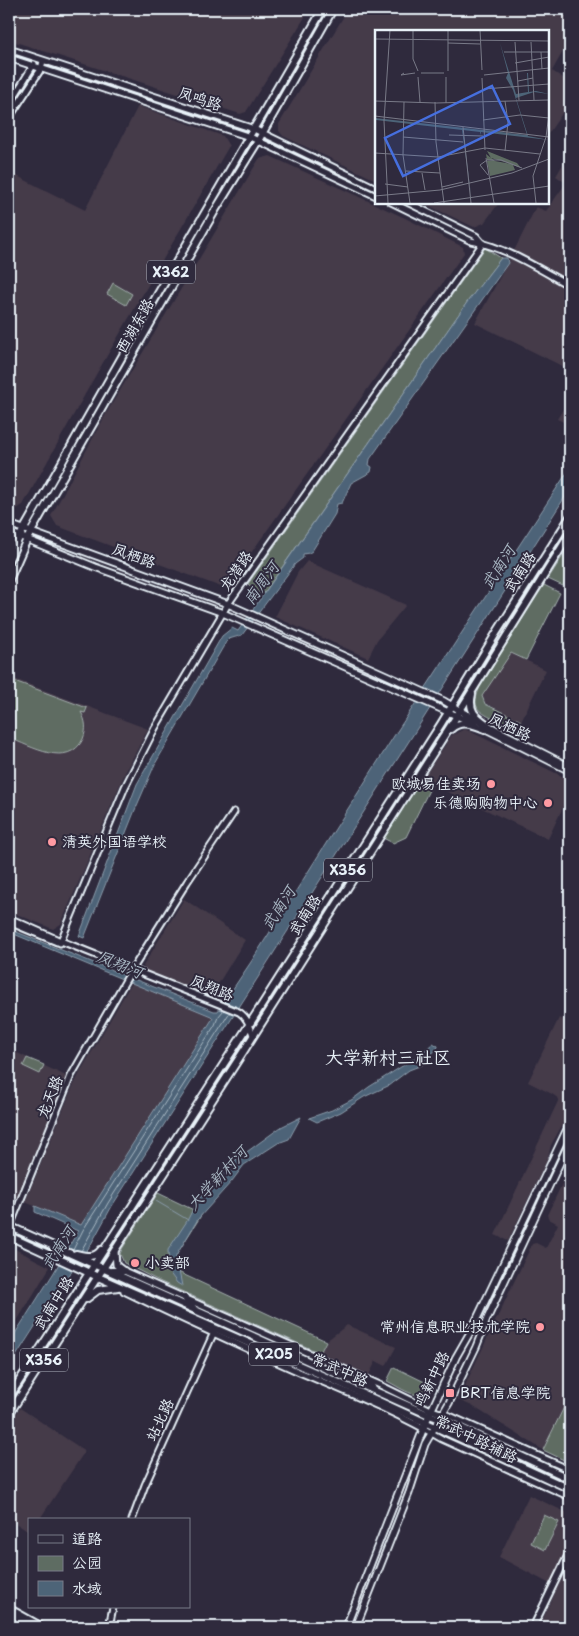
<svg xmlns="http://www.w3.org/2000/svg" width="579" height="1636" font-family="'Playpen Sans','LXGW WenKai TC',sans-serif">
<style>
.built{fill:#443a49}
.green{fill:#5e6c62;stroke:#a3aead}
.water{fill:#4d6478;stroke:#8b9cab}
.lines{fill:none;stroke-linecap:round;stroke-linejoin:round}
.shore{stroke:#aab9c5;stroke-width:1}
.stream{stroke:#8b9cab;stroke-width:1}
.tertiary-casing{stroke:#e8f1f8;stroke-width:9}
.secondary-casing{stroke:#e8f1f8;stroke-width:9}
.primary-casing{stroke:#e8f1f8;stroke-width:10}
.tertiary{stroke:#2f2a3d;stroke-width:5}
.secondary{stroke:#2f2a3d;stroke-width:5.5}
.primary{stroke:#2f2a3d;stroke-width:6}
.poi-dot{fill:#ff9aa2;stroke:#2f2a3d;stroke-width:2}
.labels{text-anchor:middle;stroke-width:4;stroke-linejoin:round;paint-order:stroke}
.shield{fill:#2f2a3d;stroke:#b0b5c0;stroke-width:1}
.shield-label{font-size:14px;font-weight:bold;fill:#e8f1f8}
.street-label{font-size:15px;fill:#e8f1f8;stroke:#2f2a3d}
.poi-label{font-size:15px;fill:#e8f1f8;stroke:#2f2a3d;text-anchor:end}
.water-label{font-size:16px;font-style:italic;fill:#aab9c5;stroke:#2f2a3d}
.quarter-label{font-size:18px;fill:#e8f1f8;stroke:#2f2a3d}
.inset-road{fill:none;stroke:#797a88;stroke-width:1}
.view{fill:#466fde;fill-opacity:0.15;stroke:#466fde;stroke-width:2.5}
.inset-edge{fill:none;stroke:#e8f1f8;stroke-width:2.5}
</style>
<rect width="100%" height="100%" fill="#2f2a3d"/>
<filter id="ink" filterUnits="userSpaceOnUse"><feTurbulence type="fractalNoise" baseFrequency=".02" numOctaves="2"/><feDisplacementMap in="SourceGraphic" scale="10" xChannelSelector="R" yChannelSelector="G"/><feConvolveMatrix kernelMatrix="1 2 1 2 8 2 1 2 1" color-interpolation-filters="sRGB"/></filter>
<g filter="url(#ink)">
<!-- built -->
<path class="built" d="M9,9H310L246,112L240,114L9,40Z
M348,9H438L445,12L447,9H570V39L552,71L570,82V102L548,134V31H376V180L283,136L279,131V124Z
M138,106L223,136L229,146L97,373L23,505L15,510L9,508V172L85,210Z
M570,152V370L475,323L511,257L536,207L546,211L566,183L556,176Z
M270,156L403,217L463,247L464,253L229,584L221,587L57,526L51,516L107,412L259,159Z
M423,203H499L484,223L474,227Z
M570,398V425L557,419Z
M307,561L406,605L377,640L368,658L275,617L298,572Z
M511,653L546,670L521,721L485,703L482,696Z
M9,677L148,729L125,773L61,924L53,929L9,911Z
M465,729L570,780V792L548,839L422,780L452,735Z
M184,899L245,940L212,994L207,995L145,971L143,966Z
M132,982L211,1016L213,1018L81,1225L25,1202L73,1086L83,1067Z
M559,1018L570,1023V1111L551,1145L548,1158L508,1241L495,1235L559,1099L552,1094L528,1082Z
M9,1049L66,1076L17,1198L9,1195Z
M570,1167V1463L543,1450L472,1406L458,1400L532,1244L536,1243L546,1248L558,1224L549,1219L547,1215Z
M9,1246L50,1267L9,1334Z
M347,1325L396,1347L386,1366L376,1361L369,1375L320,1353L326,1341Z
M20,1408L85,1451L39,1520H29V1532L9,1519V1425Z
M529,1495L570,1514V1543L550,1584L499,1557Z
M570,1561V1627H539Z"/>
<!-- green -->
<path class="green" d="M485,248L501,258L468,301L262,596L248,584Z
M113,283L132,294L126,305L107,294Z
M570,545V570L563,586L548,579Z
M544,585L560,593L526,660L511,653L482,696L485,704L521,721L517,729C507,724 481,716 477,707C474,700 478,693 480,686Z
M9,679L87,708L85,713L81,712C86,721 87,729 83,739C68,769 31,746 9,738Z
M422,780L432,784L406,837L393,843L383,838Z
M27,1058L44,1065L40,1074L23,1066Z
M158,1193L202,1214L178,1252L176,1256L178,1272L326,1341L320,1353L161,1282L124,1263L120,1254L122,1249Z
M394,1367L435,1387C420,1404 403,1389 387,1381Z
M569,1397H570V1463L543,1450Z
M544,1515L559,1522L545,1550L531,1543Z"/>
<!-- water -->
<path class="water" d="M501,258H507L508,263L370,459L369,465L372,467L371,472L351,483L342,503L337,504L335,514L312,551L309,553L303,554V558L295,564L242,635L229,639L226,642L155,764L135,810L84,938L79,936L137,784L222,636L232,628L238,631L468,301Z
M570,468V489L112,1206L90,1246L57,1292L9,1367V1343L53,1274L78,1231L35,1212V1206L81,1225L213,1018L211,1016L9,932V929L214,1011H218L251,962L394,736Z
M433,1043L438,1046V1047L422,1065L409,1070L388,1086L364,1097L341,1112L317,1122L309,1118L332,1110L353,1099L369,1087L420,1055Z
M301,1117L289,1139L278,1143L244,1165L232,1181L198,1219L176,1256L182,1286L177,1283L169,1272L168,1250L187,1221L197,1201L221,1173L233,1162L281,1127Z"/>
<g class="lines">
<!-- shore -->
<path class="shore" d="M73,1250L83,1230L215,1025L218,1017L224,1010
M81,1251L108,1203L230,1012"/>
<!-- stream -->
<path class="stream" d="M156,1201L188,1220"/>
<defs>
<path id="tertiary" d="M9,49L254,129L376,188
M9,58L250,137L376,196
M9,105L34,64
M9,118L41,69L43,61
M391,202L471,241C506,247 539,269 570,286
M407,202L476,236L482,243
M9,918L61,941L239,1012C247,1017 250,1026 253,1035
M9,922L57,942
M60,943L125,787L155,728L228,604L483,243
M10,1226L71,1076L127,978L187,882L234,812
M115,1251L116,1265L124,1271L380,1385L431,1410L450,1416L570,1470
M124,1291C181,1319 239,1345 297,1371C346,1392 397,1412 442,1439L570,1497
M132,1520L145,1485L215,1330
M9,1608L43,1627
M9,1613L34,1627
M109,1627L113,1607
M533,1627L570,1551"/>
<path id="secondary" d="M9,524L228,604L444,701L464,713L570,767
M9,532L95,567L223,613L473,723
M482,727L570,771
M346,1627L426,1422L456,1357L472,1329L570,1123
M356,1627L409,1493L425,1444L449,1403L476,1347L487,1319L570,1141"/>
<path id="primary" d="M9,559L20,536L148,311L323,9
M9,580L27,539L216,209L258,141L333,9
M472,694C468,711 475,716 488,725
M451,729C461,719 474,725 485,729
M9,1226L337,1374L429,1415L449,1422L570,1479
M9,1236L98,1277L333,1380L570,1489
M76,1254C85,1256 94,1259 101,1250
M111,1271H124
M185,1298L194,1309
M86,1299L98,1290L118,1287
M360,1384L368,1380L373,1389
M9,1397L249,1025L441,724L497,632L570,517
M9,1414L245,1049L456,717L570,534"/>
</defs>
<!-- tertiary casing -->
<use href="#tertiary" class="tertiary-casing"/>
<!-- secondary casing -->
<use href="#secondary" class="secondary-casing"/>
<!-- primary casing -->
<use href="#primary" class="primary-casing"/>
<!-- tertiary -->
<use href="#tertiary" class="tertiary"/>
<!-- secondary -->
<use href="#secondary" class="secondary"/>
<!-- primary -->
<use href="#primary" class="primary"/>
</g>
</g>
<!-- markers -->
<g class="poi-dot">
<circle cx="491" cy="784" r="5"/>
<circle cx="548" cy="803" r="5"/>
<circle cx="52" cy="842" r="5"/>
<circle cx="135" cy="1263" r="5"/>
<circle cx="540" cy="1327" r="5"/>
<rect x="445" y="1388" width="10" height="10" rx="2.5"/>
</g>
<g class="labels">
<!-- shield labels -->
<g class="shield">
<rect x="147" y="260.5" width="48" height="23" rx="4"/>
<rect x="324" y="858.5" width="48" height="23" rx="4"/>
<rect x="249" y="1342.5" width="50" height="23" rx="4"/>
<rect x="20" y="1348.5" width="48" height="23" rx="4"/>
</g>
<g class="shield-label">
<text x="171" y="277">X362</text>
<text x="348" y="875">X356</text>
<text x="274" y="1359">X205</text>
<text x="44" y="1365">X356</text>
</g>
<!-- street labels -->
<g class="street-label">
<text transform="translate(200 99) rotate(18)" y="5">凤鸣路</text>
<text transform="translate(135 326) rotate(-60)" y="5">西湖东路</text>
<text transform="translate(134 556) rotate(20)" y="5">凤栖路</text>
<text transform="translate(236 571) rotate(-55)" y="5">龙潜路</text>
<text transform="translate(520 572) rotate(-57)" y="5">武南路</text>
<text transform="translate(510 727) rotate(26)" y="5">凤栖路</text>
<text transform="translate(305 915) rotate(-57)" y="5">武南路</text>
<text transform="translate(212 988) rotate(22)" y="5">凤翔路</text>
<text transform="translate(50 1097) rotate(-68)" y="5">龙天路</text>
<text transform="translate(54 1303) rotate(-57)" y="5">武南中路</text>
<text transform="translate(340 1370) rotate(24)" y="5">常武中路</text>
<text transform="translate(432 1379) rotate(-64)" y="5">鸣新中路</text>
<text transform="translate(160 1420) rotate(-65)" y="5">站北路</text>
<text transform="translate(476 1439) rotate(26)" y="5">常武中路辅路</text>
</g>
<!-- poi labels -->
<g class="poi-label">
<text x="481" y="789">欧城易佳卖场</text>
<text x="538" y="808">乐德购购物中心</text>
<text x="62" y="847" text-anchor="start">清英外国语学校</text>
<text x="145" y="1268" text-anchor="start">小卖部</text>
<text x="530" y="1332">常州信息职业技术学院</text>
<text x="460" y="1398" text-anchor="start">BRT信息学院</text>
</g>
<!-- water labels -->
<g class="water-label">
<text transform="translate(498 567) rotate(-57)" y="6">武南河</text>
<text transform="translate(261 583) rotate(-54)" y="6">南周河</text>
<text transform="translate(278 908) rotate(-57)" y="6">武南河</text>
<text transform="translate(120 964) rotate(22)" y="6">凤翔河</text>
<text transform="translate(217 1178) rotate(-47)" y="6">大学新村河</text>
<text transform="translate(58 1248) rotate(-57)" y="6">武南河</text>
</g>
<!-- quarter labels -->
<g class="quarter-label">
<text x="388" y="1064">大学新村三社区</text>
</g>
</g>
<!-- overview -->
<g transform="translate(375 30)">
<rect width="174" height="174" fill="#2f2a3d"/>
<path d="M112,121L142,133L146,138L138,135L140,140L115,146L112,131L118,130H112L111,124L120,131L136,134L116,128Z" fill="#5e6c62"/>
<path d="M125,13L141,64L153,62L152,43H153L154,62L161,61L174,64L159,62L141,68L153,106L174,110L106,102V105L105,102L88,100L97,173L87,100L1,90L0,88L152,105L138,60L131,48L133,43Z" fill="#4d6478"/>
<path class="inset-road" d="M38,0V29L43,41M73,0V41M105,0L107,40M0,9L174,11M140,12L144,70M156,12L159,70M73,13L105,14M129,22H174M166,22L167,39M140,33L174,27M29,43L26,45L40,43M46,43H69M109,45L174,38M43,47L45,72M71,47V73M107,48L110,120M143,51L158,48M109,59L174,54M0,71L61,73L174,70M29,72L28,125L35,173M60,72L61,112L69,173M0,86L174,107M108,90L145,85L174,88M88,97L96,173M74,105L108,106M28,107L88,112M130,121L133,92L130,71M0,123L63,127L110,118L165,124M111,128L119,173M31,141L65,143M47,143L50,160M113,145L105,135L112,130H126L147,138M10,154L33,157M67,157L88,152M0,166L65,160L137,143L174,129M13,173L9,91L15,0M59,173L174,156M161,173L158,146L171,107L174,84"/>
<path class="view" d="M117,56L135,94L28,146L10,108Z"/>
<rect width="174" height="174" class="inset-edge"/>
</g>
<!-- margin -->
<rect width="579" height="1636" fill="none" stroke="#2f2a3d" stroke-width="30"/>
<rect x="15" y="15" width="549" height="1606" fill="none" stroke="#e8f1f8" stroke-width="2" filter="url(#ink)"/>
<!-- legend -->
<rect x="28" y="1518" width="162" height="90" fill="#2f2a3d" stroke="#797a88"/>
<rect x="38" y="1535" width="25" height="8" fill="#2f2a3d" stroke="#797a88"/>
<text x="72" y="1544" font-size="15" fill="#e8f1f8">道路</text>
<rect x="38" y="1556" width="25" height="15" fill="#5e6c62" stroke="#797a88"/>
<text x="72" y="1568" font-size="15" fill="#e8f1f8">公园</text>
<rect x="38" y="1581" width="25" height="15" fill="#4d6478" stroke="#797a88"/>
<text x="72" y="1594" font-size="15" fill="#e8f1f8">水域</text>
</svg>
